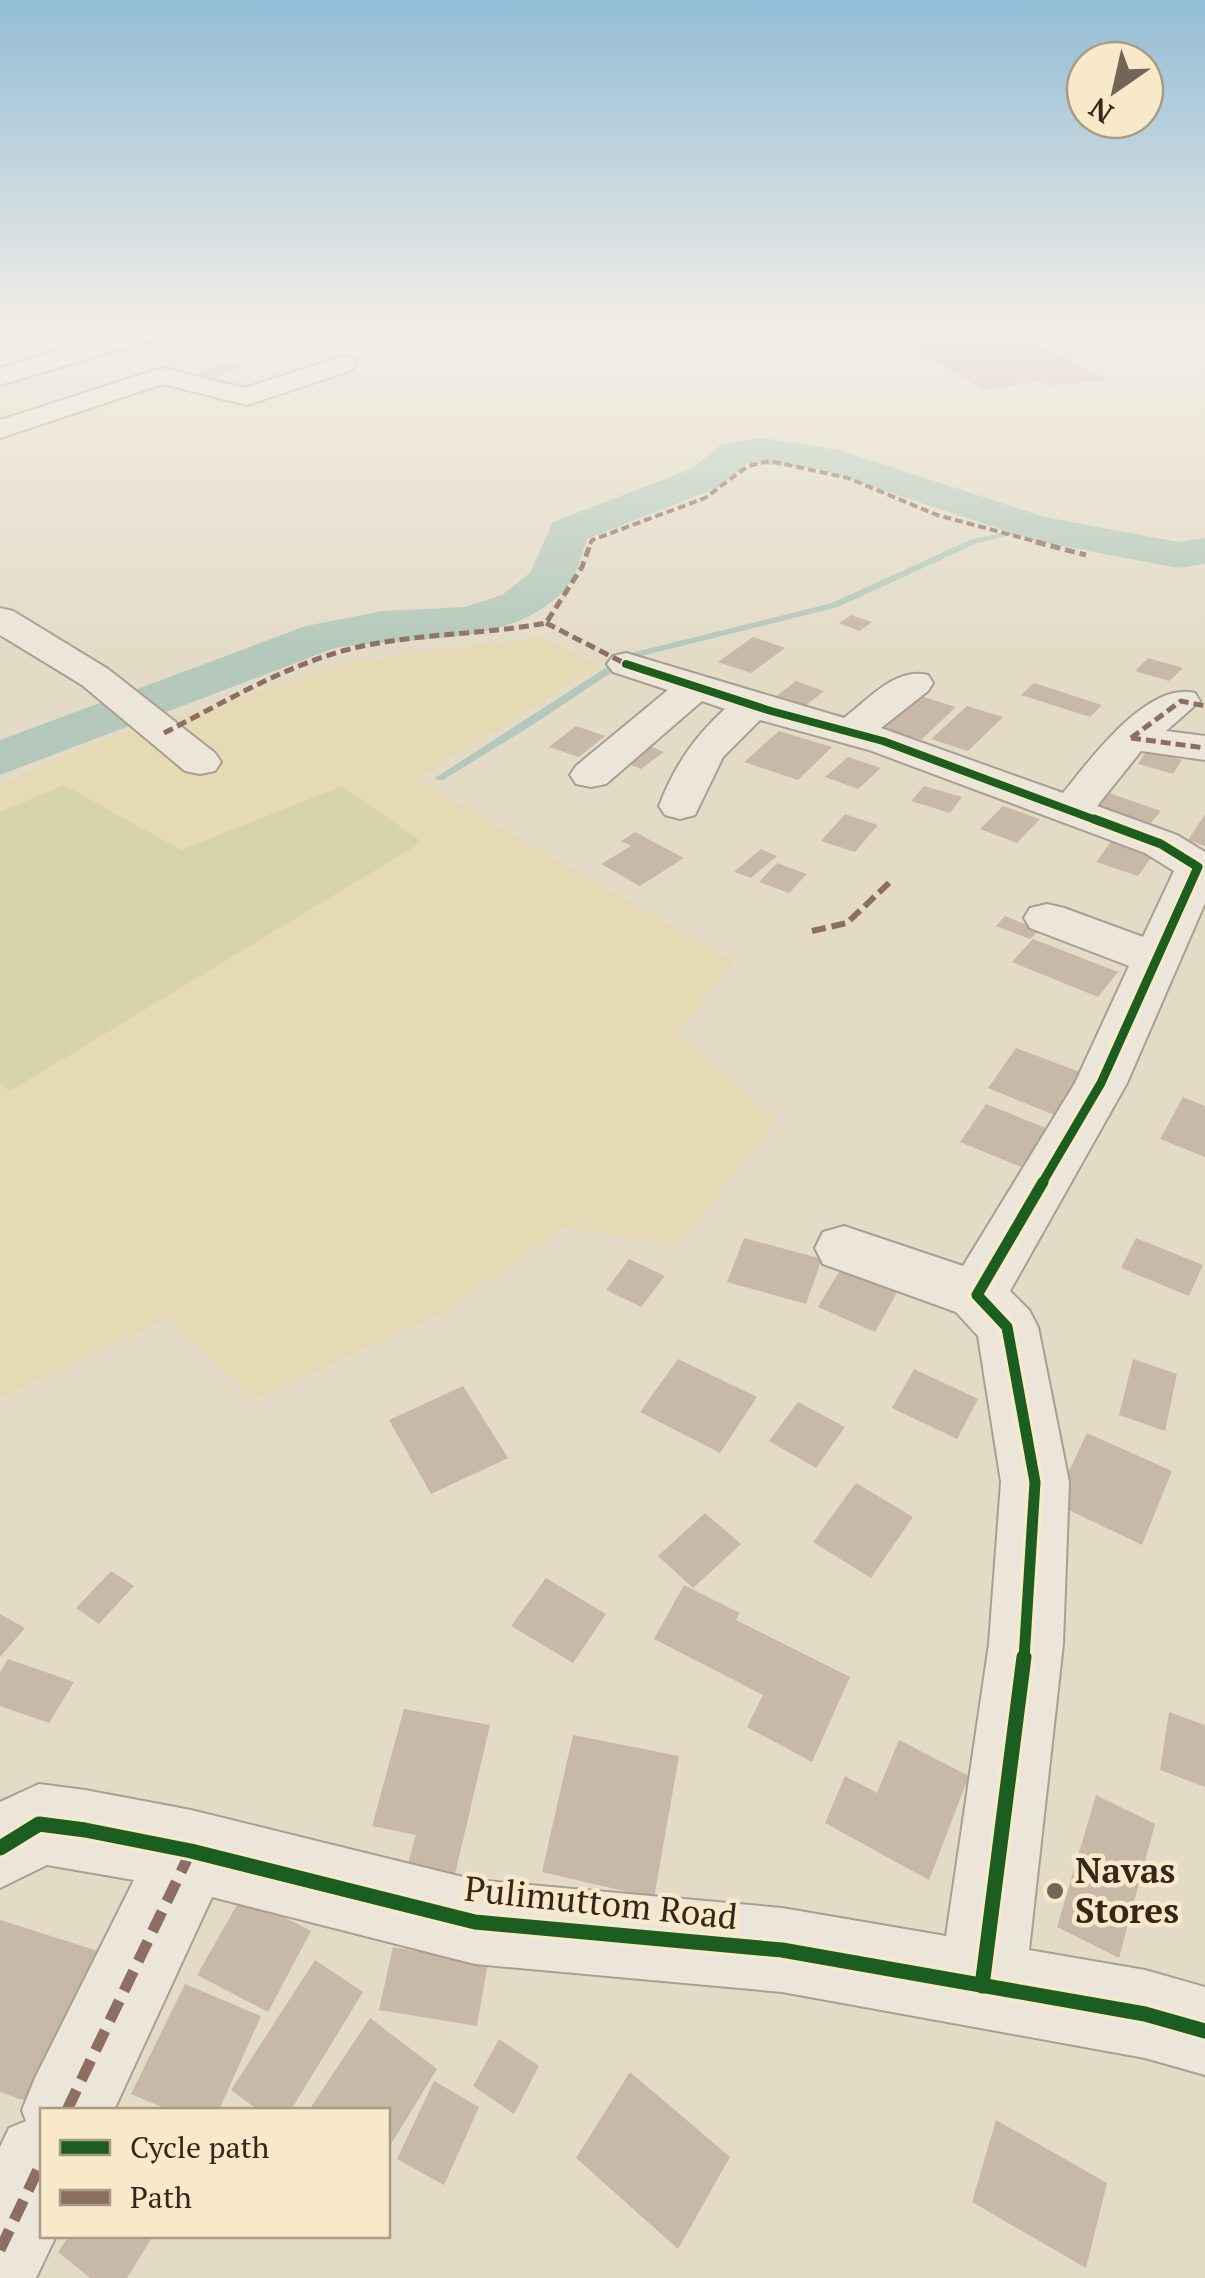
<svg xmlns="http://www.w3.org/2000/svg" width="1205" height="2278" font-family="'PT Serif',serif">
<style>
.farmland{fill:#e6dab5}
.green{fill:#d6d4a8}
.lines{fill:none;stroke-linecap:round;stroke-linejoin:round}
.stream{fill:#b4c9bb;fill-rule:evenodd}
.river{fill:#b4c9bb;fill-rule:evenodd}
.building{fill:#c8b8a8}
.minor-casing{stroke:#a99f91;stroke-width:4}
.minor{fill:#ebe5da;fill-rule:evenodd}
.quiet-far3{stroke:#8d6e63;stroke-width:4;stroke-dasharray:8 4;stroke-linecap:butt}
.quiet-far2{stroke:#8d6e63;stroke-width:5;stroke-dasharray:10 5;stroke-linecap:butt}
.quiet-far1{stroke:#8d6e63;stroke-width:6;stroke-dasharray:14 6;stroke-linecap:butt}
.quiet{stroke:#8d6e63;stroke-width:11;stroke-dasharray:22 11;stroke-linecap:butt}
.cycleway-far3-casing{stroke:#f8e9ca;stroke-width:11}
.cycleway-far2-casing{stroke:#f8e9ca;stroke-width:15}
.cycleway-far1-casing{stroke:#f8e9ca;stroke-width:18}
.cycleway-casing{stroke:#f8e9ca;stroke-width:21}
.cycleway-far3{stroke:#1b5e20;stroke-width:8}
.cycleway-far2{stroke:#1b5e20;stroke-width:9}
.cycleway-far1{stroke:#1b5e20;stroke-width:11}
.cycleway{stroke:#1b5e20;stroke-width:15}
.poi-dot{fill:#736657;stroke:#f8e9ca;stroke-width:4}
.labels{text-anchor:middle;stroke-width:9;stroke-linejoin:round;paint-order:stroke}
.near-poi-label{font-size:35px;font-weight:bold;fill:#36271a;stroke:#f8e9ca;text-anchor:start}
.near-street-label{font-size:35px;fill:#36271a;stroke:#f8e9ca}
</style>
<rect width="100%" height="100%" fill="#e4dbc7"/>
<!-- farmland -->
<path class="farmland" d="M539,637L601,666L416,779L735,962L676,1034L777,1119L679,1245L566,1227L436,1316L255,1399L168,1318L0,1398V785L85,747L346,663Z"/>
<!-- green -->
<path class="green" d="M64,785L181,850L342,786L422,842L10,1091L0,1083V812Z"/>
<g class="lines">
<!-- stream -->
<path class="stream" d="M1011,520L1040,528L977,543L838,607L633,658L534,724L443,780H437L435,778L627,654L832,603L972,539L1027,528L1011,524Z"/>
<!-- river -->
<path class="river" d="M762,438L839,450L1045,517L1178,542L1205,538V564L1178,568L1036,541L819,469L748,463L719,487L587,539C581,555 577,576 565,589C511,649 409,635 335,648L0,775V740L306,626L383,611L465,607L502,595L530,573L553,522L691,469L722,444Z"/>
</g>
<!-- building -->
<path class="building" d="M963,331L974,338L1014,331L1107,380L1051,386L1040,381L984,390L907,344Z
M226,362L242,366L213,378L197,373Z
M851,615L872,622L859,631L839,623Z
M753,637L785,648L751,673L718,662Z
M1148,658L1183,668L1169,681L1135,671Z
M796,681L824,691L799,711L770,701Z
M1034,683L1102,705L1090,717L1021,695Z
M907,692L956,707L921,740L871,723Z
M967,706L1003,717L968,751L931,739Z
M576,726L605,736L579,757L549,747Z
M779,731L832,747L798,780L744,762Z
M645,744L664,752L641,769L621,761Z
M1147,750L1182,760L1173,774L1138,764Z
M848,757L881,768L858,789L825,777Z
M924,786L962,797L950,813L911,801Z
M1109,793L1161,811L1149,825L1097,807Z
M1003,806L1040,819L1017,843L980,829Z
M845,814L878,825L855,852L821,841Z
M1205,814V846L1188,840Z
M635,832L684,858L640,886L601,864L631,846L621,841Z
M1116,835L1158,848L1138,876L1096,862Z
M761,849L777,856L751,878L734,872Z
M777,863L807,874L789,893L759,882Z
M1005,916L1040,930L1030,939L996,926Z
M1033,939L1118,972L1098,997L1012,962Z
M1016,1048L1080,1072L1054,1115L988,1088Z
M1183,1097L1205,1106V1157L1160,1139Z
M986,1104L1046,1128L1021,1167L960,1142Z
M744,1238L822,1259L806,1304L727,1282Z
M1136,1238L1203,1265L1189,1296L1121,1268Z
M629,1259L665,1276L641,1307L606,1290Z
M843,1265L899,1289L875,1332L818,1307Z
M678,1359L757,1397L720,1453L640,1412Z
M1133,1359L1177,1374L1165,1431L1119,1415Z
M914,1369L978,1399L957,1439L892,1408Z
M463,1386L508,1458L431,1494L389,1420Z
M798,1402L845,1427L816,1468L769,1441Z
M1087,1433L1172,1471L1142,1545L1054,1503Z
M856,1483L913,1517L871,1578L813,1542Z
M705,1513L741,1544L693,1588L658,1556Z
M111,1571L134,1586L99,1624L76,1608Z
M546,1578L606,1614L573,1663L511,1626Z
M684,1585L740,1613L736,1620L850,1677L812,1762L747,1727L763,1695L654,1639Z
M0,1614L25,1628L0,1657Z
M8,1659L74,1682L49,1723L0,1706V1672Z
M404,1709L490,1725L453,1883L405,1874L416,1835L372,1826Z
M1169,1712L1205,1725V1787L1160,1770Z
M573,1735L679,1756L654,1898L542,1872Z
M899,1740L969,1776L929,1880L825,1823L845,1776L877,1793Z
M1096,1795L1155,1824L1119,1958L1057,1927Z
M242,1896L311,1931L268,2012L197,1975Z
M0,1920L114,1956L45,2108L0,2092Z
M393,1947L488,1963L477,2026L379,2010Z
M315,1960L363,1992L291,2110H258L231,2090Z
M185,1984L261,2016L219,2110H169L131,2094Z
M370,2018L437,2069L388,2149V2110H309Z
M499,2039L539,2066L514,2114L473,2086Z
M630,2072L730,2157L678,2249L576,2158Z
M434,2081L479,2107L444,2185L397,2159Z
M996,2120L1107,2183L1086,2268L972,2202Z
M69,2236H153L127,2278H90L58,2252Z"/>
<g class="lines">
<defs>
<path id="minor" d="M99,330H171L168,335L0,385V368L98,339Z
M273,330H321L330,337L317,345L276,335Z
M738,330H819C806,343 751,343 738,330Z
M343,356L352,358L356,364L352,370L247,405L163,384L0,438V420L162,368L245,388Z
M0,608L13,611L108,669L215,753L221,762L215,771L200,774L185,771L82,685L0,635Z
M626,653L844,718C868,700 895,667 928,675L933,683L928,691L881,728L1063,793C1090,760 1147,681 1195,693L1200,701L1166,731L1205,736V760L1141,751L1097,806L1177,835L1205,852V903L1127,1083L1010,1291L1029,1310L1038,1327L1069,1482L1063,1644L1029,1950L1145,1970L1205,1987V2075L1145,2058L782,1992L475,1964L212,1897L114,2110H42V2236H56L36,2278H0V2147L9,2128L26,2121L22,2110L35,2078L134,1880L47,1865L0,1888V1802L39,1784L85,1790L191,1810L475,1880L782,1908L946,1936L989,1644L1001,1482L978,1336L956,1312L823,1264L815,1248L823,1232L844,1226L963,1266L1075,1083L1129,966L1030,928L1024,918L1030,908L1047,904L1064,908L1143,937L1174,871L1145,853L869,750L760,720L723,757L695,815L680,819L665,815L659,806C674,767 694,737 725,709L702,701L606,784L591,787L576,784L570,775L576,766L668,690L613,672L607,664L613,656Z"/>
</defs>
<!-- minor casing -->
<use href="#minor" class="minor-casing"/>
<!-- minor -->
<use href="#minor" class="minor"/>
<!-- quiet-far3 -->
<path class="quiet-far3" d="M590,544L592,540L705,498L748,466L770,461L848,478L937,515L1045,544"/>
<!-- quiet-far2 -->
<path class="quiet-far2" d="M1036,542L1086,555
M546,623L626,664
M164,733C225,702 287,664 354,648C417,633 482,635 546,623L582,567L591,542
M1131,738L1181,701L1205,706
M1131,738L1205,748"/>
<!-- quiet-far1 -->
<path class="quiet-far1" d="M812,931L847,923L891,881"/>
<!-- quiet -->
<path class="quiet" d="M67,2110L191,1851
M0,2250L42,2161"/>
<defs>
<path id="cycleway-far3" d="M626,664L771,711L883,741L1101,822"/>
<path id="cycleway-far2" d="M1041,1185L1101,1083L1198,867L1161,844L1094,819"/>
<path id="cycleway-far1" d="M1024,1659L1035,1482L1007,1327L977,1295L1043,1182"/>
<path id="cycleway" d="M0,1848L39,1824L85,1830L191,1851L475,1922L782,1950L1145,2014L1205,2031
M982,1986L1024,1657"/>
</defs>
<!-- cycleway-far3 casing -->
<use href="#cycleway-far3" class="cycleway-far3-casing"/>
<!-- cycleway-far2 casing -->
<use href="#cycleway-far2" class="cycleway-far2-casing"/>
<!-- cycleway-far1 casing -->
<use href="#cycleway-far1" class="cycleway-far1-casing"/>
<!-- cycleway casing -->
<use href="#cycleway" class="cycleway-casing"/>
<!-- cycleway-far3 -->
<use href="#cycleway-far3" class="cycleway-far3"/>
<!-- cycleway-far2 -->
<use href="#cycleway-far2" class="cycleway-far2"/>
<!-- cycleway-far1 -->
<use href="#cycleway-far1" class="cycleway-far1"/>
<!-- cycleway -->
<use href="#cycleway" class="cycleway"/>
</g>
<!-- sky -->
<linearGradient id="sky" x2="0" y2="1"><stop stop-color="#93bcd6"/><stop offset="0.51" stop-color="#f3efe6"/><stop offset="1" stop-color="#f3efe6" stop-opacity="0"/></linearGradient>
<rect width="1205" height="649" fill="url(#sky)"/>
<!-- markers -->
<circle class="poi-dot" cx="1055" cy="1891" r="10"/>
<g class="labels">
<!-- near-poi labels -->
<g class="near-poi-label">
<text x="1075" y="1883">Navas<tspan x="1075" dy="40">Stores</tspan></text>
</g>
<!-- near-street labels -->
<g class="near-street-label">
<text transform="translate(601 1903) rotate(6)" y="12">Pulimuttom Road</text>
</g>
</g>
<!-- legend -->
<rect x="40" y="2108" width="350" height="130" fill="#f8e9ca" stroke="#aa9b84" stroke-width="2.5"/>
<rect x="60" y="2140" width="50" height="15" fill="#1b5e20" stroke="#aa9b84" stroke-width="2.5"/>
<text x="130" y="2158" font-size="30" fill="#36271a">Cycle path</text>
<rect x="60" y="2190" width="50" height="15" fill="#8d6e63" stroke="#aa9b84" stroke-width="2.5"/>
<text x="130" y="2208" font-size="30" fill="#36271a">Path</text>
<!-- north arrow -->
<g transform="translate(1115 90) rotate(214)"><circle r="48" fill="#f8e9ca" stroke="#aa9b84" stroke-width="2.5"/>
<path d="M0-8L18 38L0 25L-18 38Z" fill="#736657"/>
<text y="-15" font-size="28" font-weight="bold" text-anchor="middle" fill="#36271a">N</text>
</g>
</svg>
